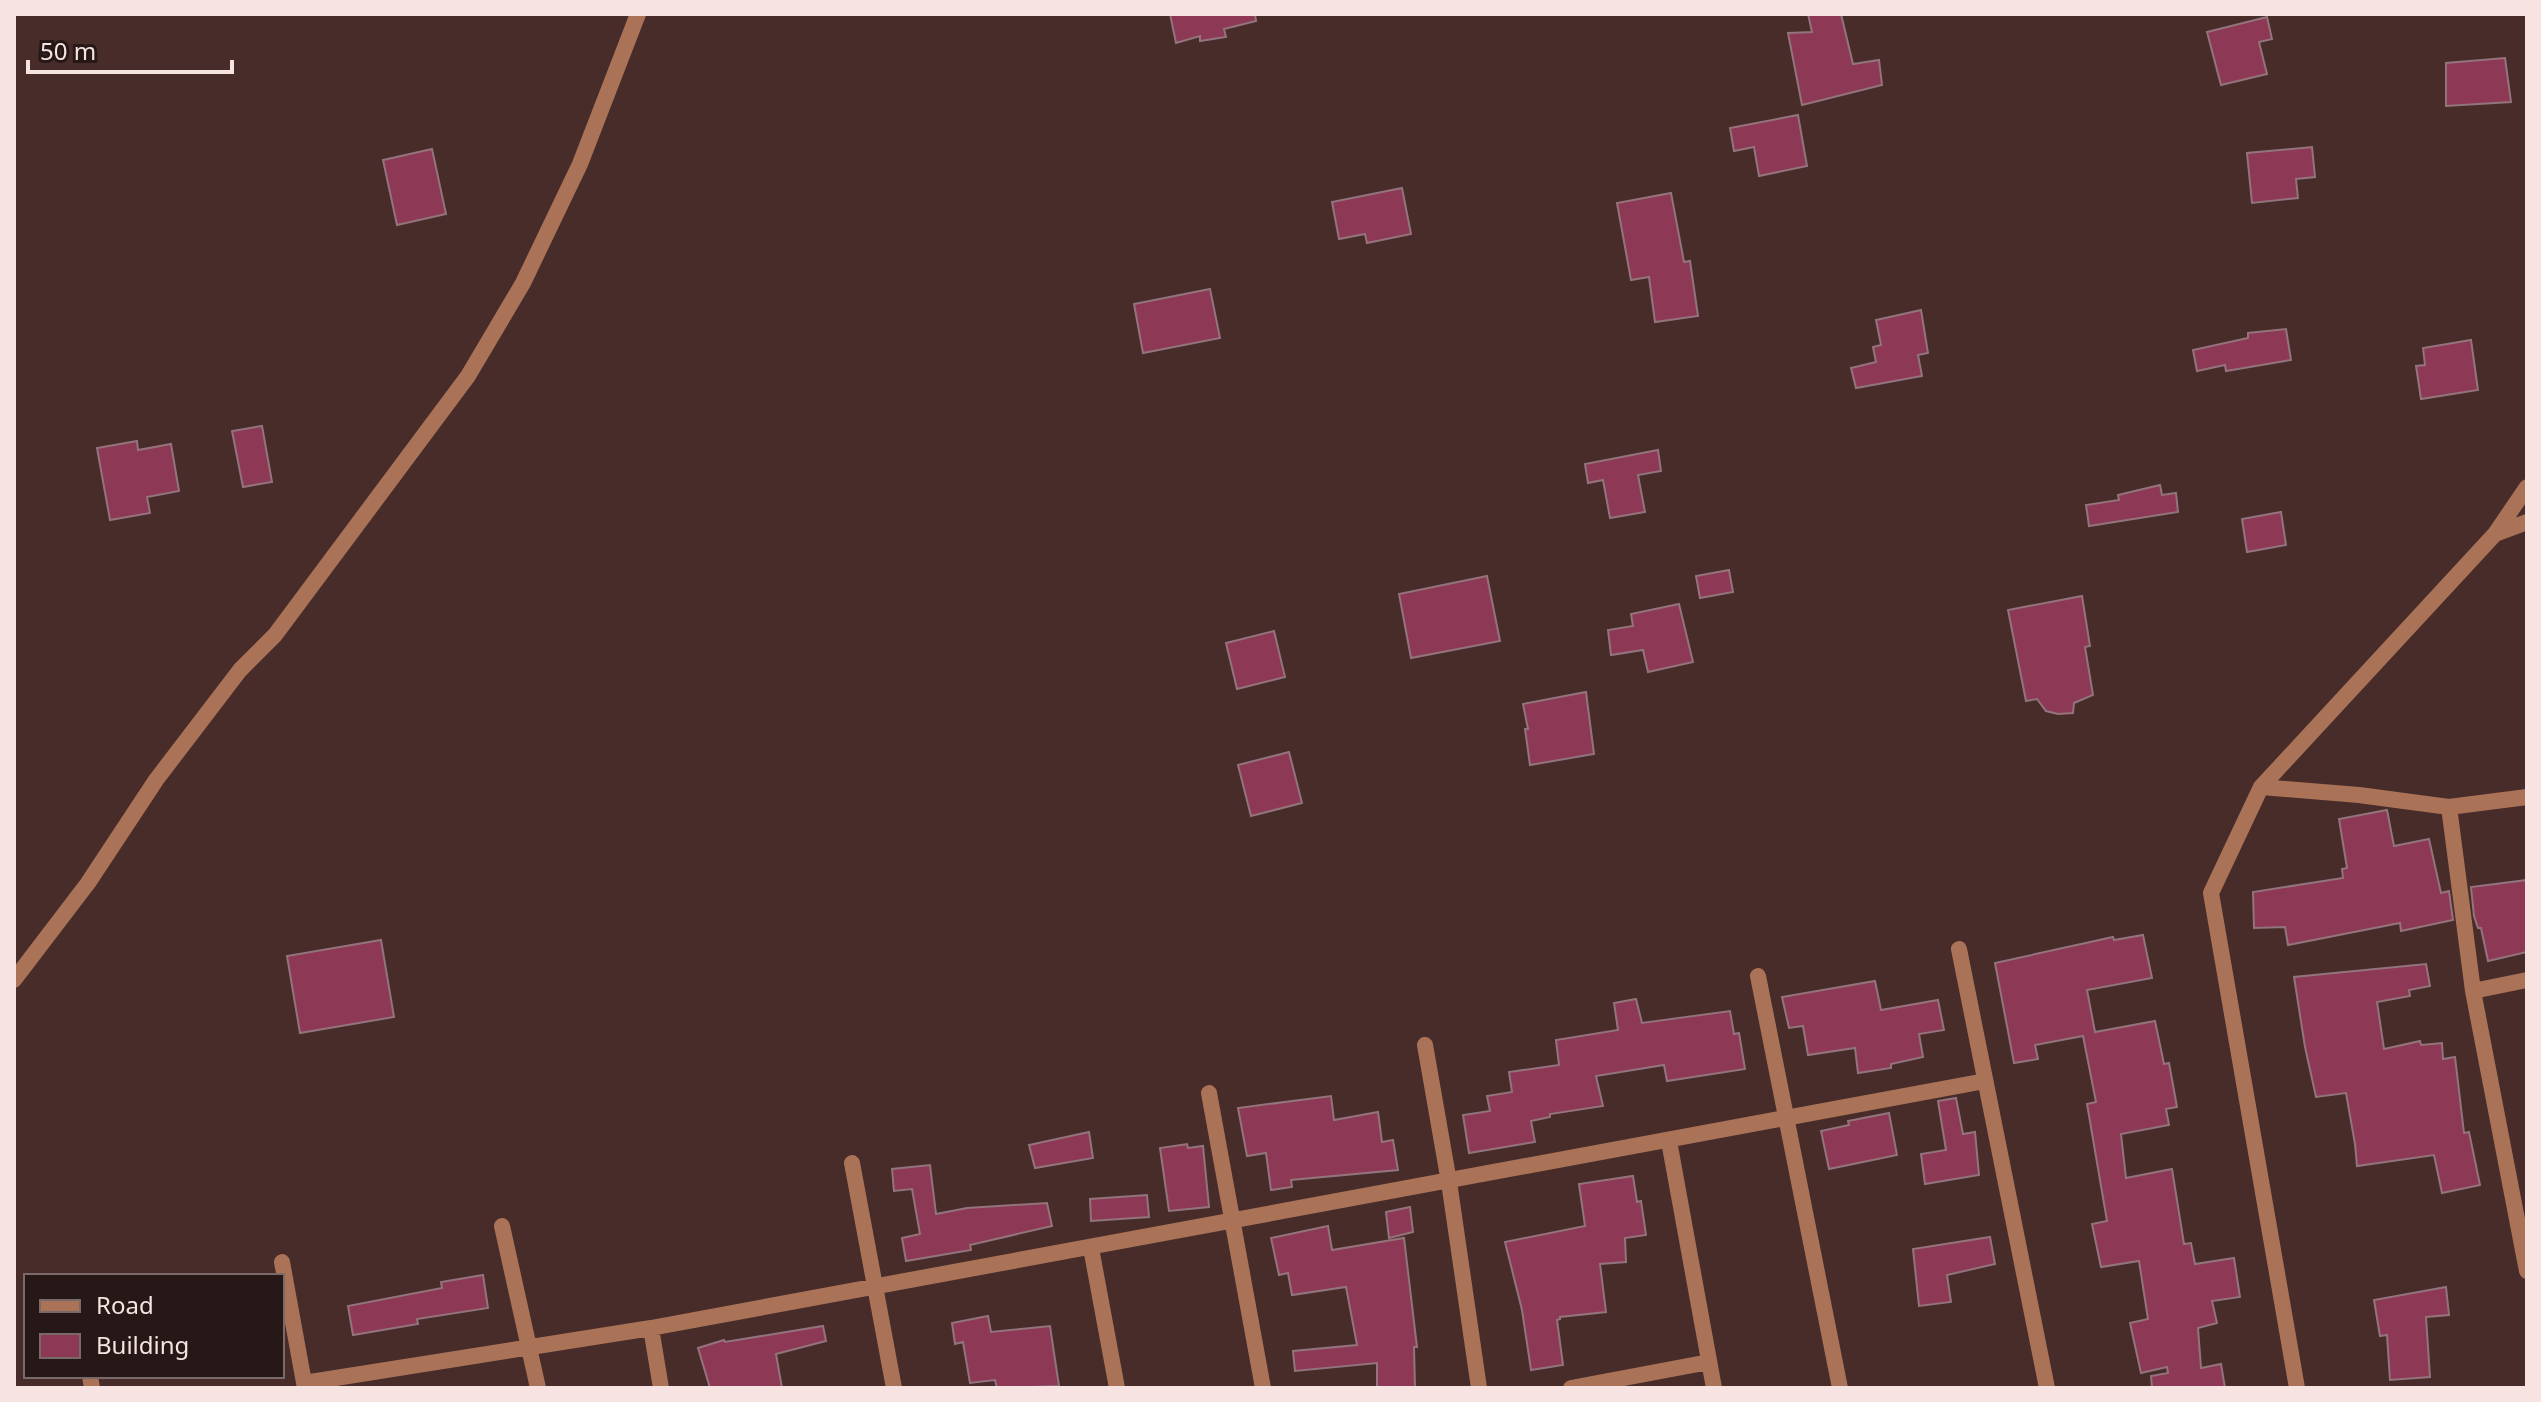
<svg xmlns="http://www.w3.org/2000/svg" width="2541" height="1402" font-family="'Noto Sans',sans-serif">
<style>
.building{fill:#8d3956;stroke:#93737c;stroke-width:2}
.lines{fill:none;stroke-linecap:round;stroke-linejoin:round}
.street{stroke:#aa7358;stroke-width:16}
</style>
<rect width="100%" height="100%" fill="#472c2a"/>
<!-- building -->
<path class="building" d="M1170,14H1255L1256,21L1224,29L1226,37L1200,41V36L1176,43Z
M1808,14H1841L1853,64L1879,60L1882,85L1802,105L1788,33L1812,32Z
M2267,17L2272,39L2259,42L2267,74L2221,85L2207,32Z
M2505,58L2511,102L2446,106V63Z
M1798,115L1807,166L1759,176L1754,147L1734,151L1730,128Z
M2312,147L2315,177L2296,179L2298,198L2252,203L2247,153Z
M432,149L446,214L397,225L383,160Z
M1402,188L1411,234L1367,243L1365,234L1339,239L1332,202Z
M1671,193L1684,262L1690,261L1698,316L1655,322L1649,277L1631,280L1617,203Z
M1210,289L1220,338L1143,353L1134,304Z
M1921,310L1928,353L1918,355L1922,376L1856,388L1851,368L1876,362L1873,347L1881,345L1876,320Z
M2286,329L2291,360L2226,371L2225,365L2197,371L2193,350L2248,338V333Z
M2471,340L2478,390L2421,399L2416,366L2425,365L2423,348Z
M262,426L272,482L243,487L232,431Z
M137,441L138,450L171,444L179,491L147,497L150,513L110,520L97,448Z
M1658,450L1661,471L1638,475L1645,512L1610,518L1603,480L1588,483L1585,464Z
M2160,485L2162,495L2176,493L2178,512L2089,526L2086,505L2119,500L2118,495Z
M2281,512L2286,545L2247,552L2242,519Z
M1729,570L1733,592L1700,598L1696,576Z
M1487,576L1500,641L1411,658L1399,594Z
M2082,596L2090,646L2085,647L2093,695L2074,703L2073,713L2058,714L2046,711L2037,699L2026,701L2008,610Z
M1679,604L1693,662L1648,672L1643,650L1611,655L1608,630L1633,626L1631,614Z
M1274,631L1285,677L1237,689L1226,643Z
M1586,692L1594,754L1530,765L1525,729H1528L1523,704Z
M1289,752L1302,803L1251,816L1238,765Z
M2387,810L2394,846L2429,839L2441,893L2449,891L2453,920L2401,931L2400,923L2288,945L2285,927L2254,928L2253,892L2343,878L2342,869L2347,868L2339,819Z
M2527,880V952L2488,961L2481,928H2478L2474,916L2471,887Z
M2143,935L2152,978L2087,990L2095,1032L2155,1021L2164,1064L2169,1063L2177,1107L2166,1109L2169,1125L2121,1134L2126,1178L2172,1169L2184,1244L2191,1243L2195,1264L2234,1258L2240,1297L2212,1301L2217,1323L2198,1328L2201,1368L2221,1364L2225,1388H2152L2151,1376L2168,1373L2167,1367L2141,1373L2130,1323L2148,1319L2139,1261L2101,1267L2092,1224L2107,1221L2087,1104L2096,1102L2083,1036L2035,1045L2038,1059L2014,1063L1995,963L2113,937L2114,940Z
M381,940L394,1017L300,1033L287,956Z
M2426,964L2430,986L2409,990L2410,996L2377,1002L2384,1049L2420,1041L2421,1045L2442,1043L2443,1059L2455,1057L2464,1133L2469,1132L2480,1185L2442,1193L2434,1155L2357,1166L2355,1144L2346,1093L2316,1097L2305,1047L2294,977Z
M1875,981L1881,1010L1938,1000L1944,1030L1919,1034L1923,1057L1891,1064V1068L1858,1073L1855,1048L1808,1055L1803,1026L1789,1028L1782,997Z
M1636,999L1642,1023L1730,1011L1734,1034L1739,1033L1745,1069L1667,1081L1664,1065L1596,1076L1603,1106L1550,1114V1117L1531,1121L1535,1142L1469,1153L1463,1115L1490,1111L1487,1096L1512,1092L1509,1072L1559,1065L1556,1040L1618,1030L1614,1003Z
M1331,1096L1334,1120L1378,1112L1382,1142L1393,1140L1398,1170L1291,1180L1292,1187L1271,1190L1266,1153L1247,1156L1238,1108Z
M1956,1098L1963,1134L1975,1132L1979,1175L1925,1184L1921,1154L1946,1150L1938,1101Z
M1889,1113L1897,1155L1829,1169L1821,1131L1849,1125L1848,1121Z
M1089,1132L1093,1158L1035,1168L1029,1145Z
M1187,1144L1188,1148L1203,1146L1209,1207L1169,1211L1160,1148Z
M930,1165L936,1214L967,1208L1047,1203L1052,1226L970,1245L971,1250L906,1261L902,1238L920,1234L912,1189L894,1191L892,1169Z
M1633,1176L1637,1202L1641,1201L1646,1235L1625,1238L1626,1262L1600,1264L1606,1312L1560,1317V1319L1557,1320L1563,1365L1531,1370L1522,1310L1505,1242L1585,1226L1579,1184Z
M1147,1195L1149,1217L1091,1221L1090,1199Z
M1410,1207L1413,1232L1389,1238L1386,1212Z
M1328,1226L1332,1250L1404,1238L1417,1347H1414L1415,1388H1377V1363L1295,1371L1293,1351L1357,1345L1346,1287L1292,1295L1288,1273L1279,1275L1271,1238Z
M1990,1237L1995,1264L1947,1275L1951,1302L1919,1306L1913,1249Z
M483,1275L488,1308L417,1319L418,1324L353,1335L348,1306L442,1288L441,1282Z
M2446,1287L2449,1315L2426,1317L2430,1377L2390,1380L2387,1335L2380,1336L2374,1300Z
M988,1316L991,1332L1050,1326L1059,1386L997,1388L995,1380L970,1383L963,1342L955,1344L952,1323Z
M823,1326L826,1341L776,1354L782,1388H710L698,1348L724,1340L725,1342Z"/>
<g class="lines">
<!-- street -->
<path class="street" d="M2495,534L2527,522
M2261,787L2359,795L2449,807L2527,797
M2449,807L2473,991L2527,1271
M1959,949L2047,1388
M1758,976L1840,1388
M14,980L88,883L156,780L240,670L275,635L468,376L523,283L580,164L638,14
M2473,991L2527,980
M1425,1045L1449,1182L1479,1388
M1209,1093L1263,1388
M1669,1141L1714,1388
M852,1163L894,1388
M502,1226L538,1388
M1091,1248L1117,1388
M282,1262L305,1388
M651,1328L661,1388
M90,1376L92,1388
M304,1383L651,1328L1985,1081
M1571,1388L1709,1362
M2297,1388L2211,893L2261,787L2495,534L2527,487"/>
</g>
<!-- border -->
<rect width="2541" height="1402" fill="none" stroke="#f6e3e2" stroke-width="32"/>
<!-- legend -->
<rect x="24" y="1274" width="260" height="104" fill="#251817" stroke="#796968" stroke-width="2"/>
<rect x="40" y="1300" width="40" height="12" fill="#aa7358" stroke="#796968" stroke-width="2"/>
<text x="96" y="1314" font-size="24" fill="#f6e3e2">Road</text>
<rect x="40" y="1334" width="40" height="24" fill="#8d3956" stroke="#796968" stroke-width="2"/>
<text x="96" y="1354" font-size="24" fill="#f6e3e2">Building</text>
<!-- scale -->
<path d="M28 60v12h204v-12" fill="none" stroke="#f6e3e2" stroke-width="4"/>
<text x="40" y="60" font-size="24" fill="#f6e3e2" stroke="#251817" stroke-width="6" paint-order="stroke">50 m</text>
</svg>
